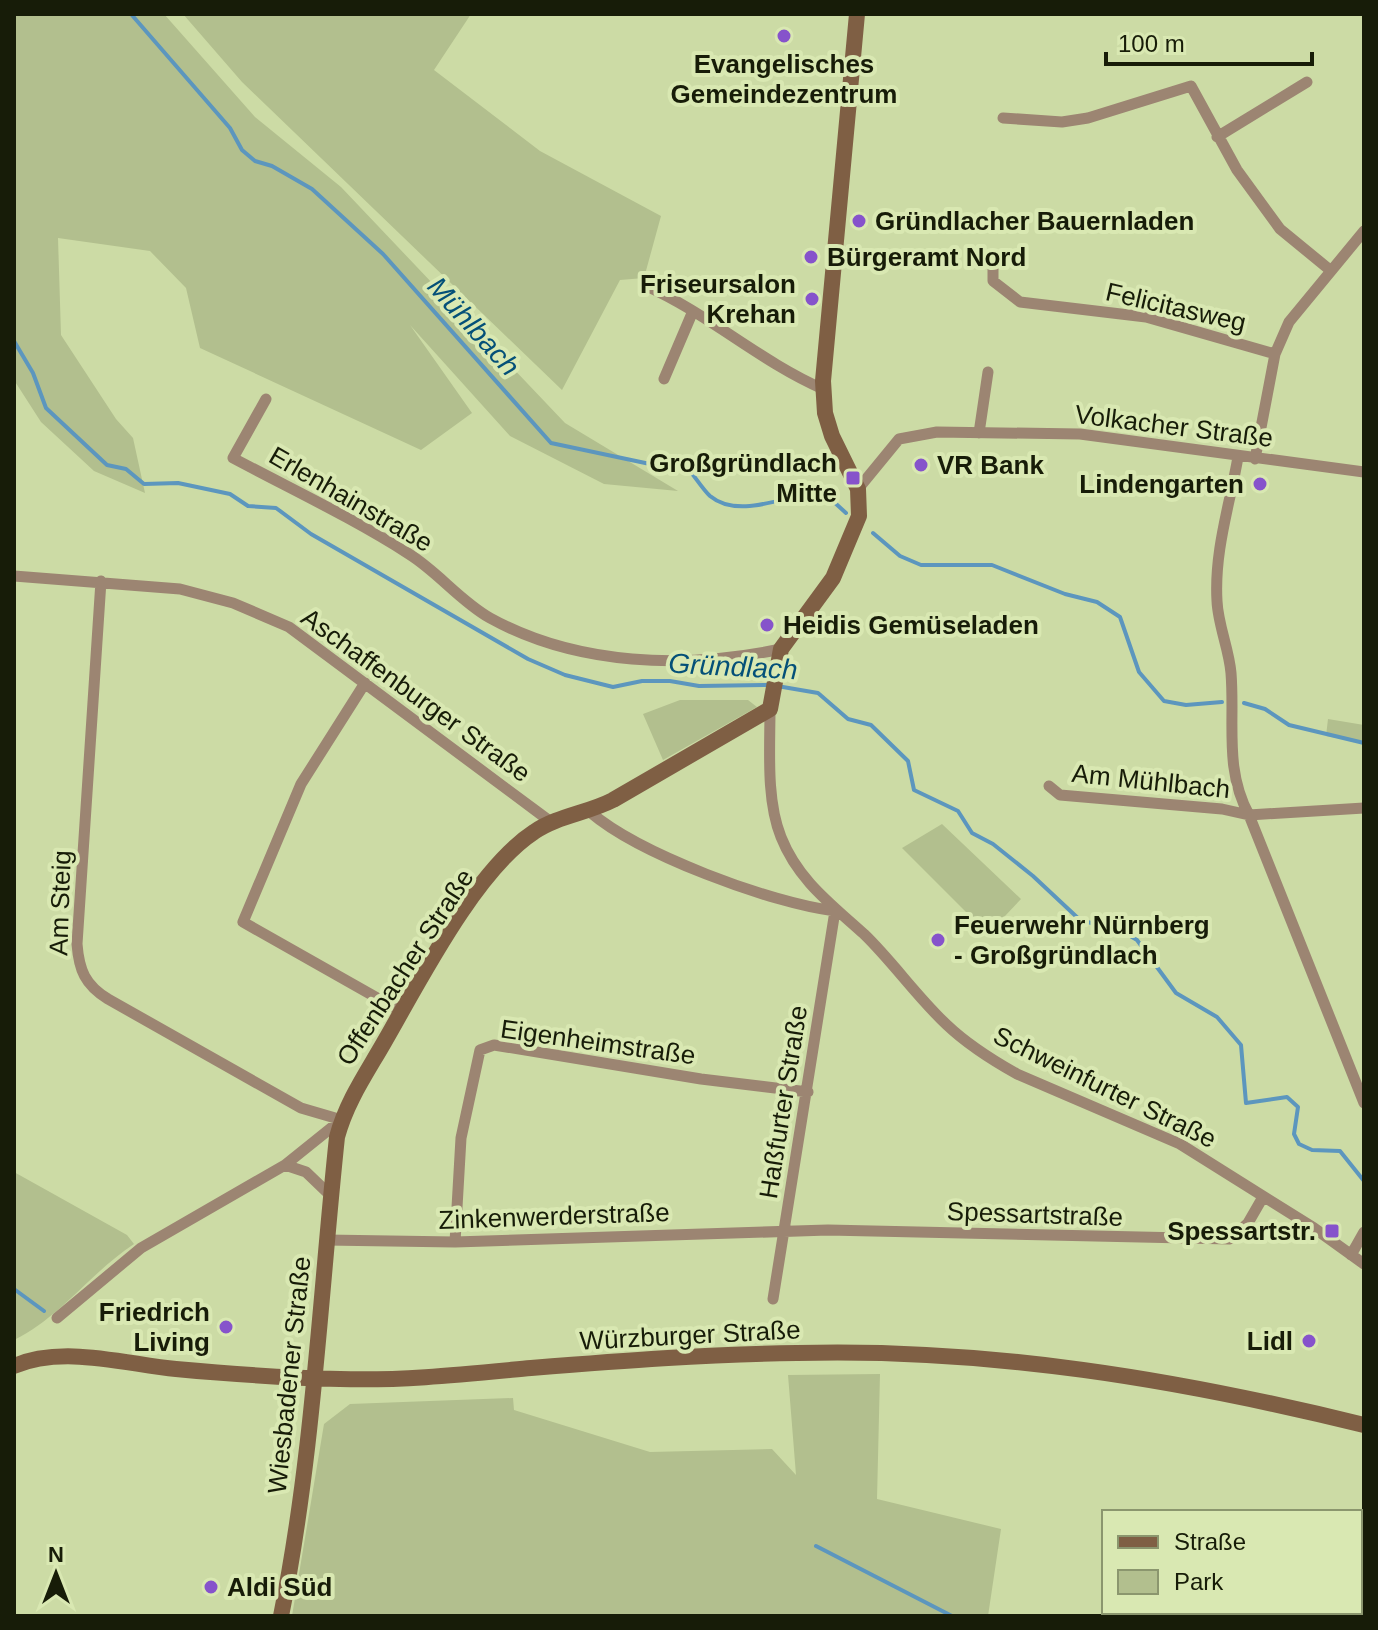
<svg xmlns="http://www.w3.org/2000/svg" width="1378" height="1630" font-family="Helvetica,sans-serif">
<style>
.green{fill:#b2bf8e}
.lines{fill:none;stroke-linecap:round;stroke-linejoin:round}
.stream{stroke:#5c96be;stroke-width:4}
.street{stroke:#9c8572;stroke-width:11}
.secondary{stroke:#7f5f44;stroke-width:16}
.poi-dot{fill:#8653cb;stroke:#d9e8b2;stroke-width:3}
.labels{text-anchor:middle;stroke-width:8;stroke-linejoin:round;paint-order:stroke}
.poi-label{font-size:26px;font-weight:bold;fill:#171c08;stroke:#d9e8b2;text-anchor:start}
.street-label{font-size:26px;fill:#171c08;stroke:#d9e8b2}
.water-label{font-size:28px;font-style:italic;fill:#045078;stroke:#d9e8b2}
</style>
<rect width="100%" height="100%" fill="#ccdba5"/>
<!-- green -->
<path class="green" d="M14,14H164L255,117L341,187L565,423L678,491L604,484L510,436L410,325L472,413L421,450L200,348L186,288L150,251L58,238L61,335L116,419L133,438L145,493L94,471L41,422L14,380Z
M183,14H471L434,70L540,151L661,216L644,278L620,280L562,390L242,82Z
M680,700H748L757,707L663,760L643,714Z
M1328,719L1364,725V743L1326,736Z
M942,824L1021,899L988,934L902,848Z
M14,1172L127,1235L134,1244C90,1273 61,1317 14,1340Z
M880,1374L877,1499L1001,1529L988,1616H292L324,1424L350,1404L513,1398L514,1410L650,1452L772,1449L796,1475L788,1375Z"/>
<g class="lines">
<!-- stream -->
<path class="stream" d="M131,14L230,128L242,150L255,161L272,166L312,189L383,254L551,443L650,464L677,456C690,468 701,488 710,496C740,521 790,493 823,492L846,513
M14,341L33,373L46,408L107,465L126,469L144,484L178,483L230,494L248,506L276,508L311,534L528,659L565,675L613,687L642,681H670L699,686L768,685
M873,533L900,556L921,565H992L1065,594L1097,602L1120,617L1139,672L1164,701L1186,705L1222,702
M777,686L818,693L848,719L871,725L908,761L914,790L958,811L972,833L993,844L1033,876L1080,920L1122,931L1137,940L1176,993L1217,1017L1241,1045L1246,1103L1287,1097L1298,1107L1294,1134L1299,1144L1312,1150L1340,1151L1364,1181
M1244,703L1265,709L1289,725L1364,743
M14,1289L44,1311
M816,1546L952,1616
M1295,1612L1311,1616"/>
<!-- street -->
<path class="street" d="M1003,118L1062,122L1088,118L1191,86L1237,170L1280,229L1330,270
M1217,137L1307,82
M993,267V281L1020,302L1146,317L1275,354
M644,285C708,313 759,361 823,389
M664,379L693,311
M266,399L233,458C291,489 353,518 409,554C438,572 460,601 490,618C577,666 685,669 781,649
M979,433L988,372
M1238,457C1230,504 1214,551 1217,601C1218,625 1229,649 1231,673C1235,723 1224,769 1249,815L1364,1103
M1255,459L1275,354L1289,322L1364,231
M858,489L899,439L937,432L1080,434L1364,472
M14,576L180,589L233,603L289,627L551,822
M101,581L77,944C79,970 85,985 108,999L301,1108L342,1120
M365,683L301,784L243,922L402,1012
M770,709C770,749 766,800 781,837C798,880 831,904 864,934C893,962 917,997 947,1025C968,1045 992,1060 1017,1074L1180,1144L1314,1228L1364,1264
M1049,786L1060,795L1222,809L1249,815L1364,808
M590,812C639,854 770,903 835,911L773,1299
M285,1165L306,1172L331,1196
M326,1240L455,1242L828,1230L1230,1239L1248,1223L1263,1197
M455,1242L461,1138L480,1050L494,1045L701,1079L808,1092
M1351,1255L1364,1232
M57,1318L141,1248L285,1165L341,1120"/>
<!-- secondary -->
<path class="secondary" d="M14,1366C63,1345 125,1364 176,1369C230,1374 285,1378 340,1379C403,1381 467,1374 531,1368C619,1361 708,1354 797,1353C990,1348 1177,1379 1364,1425
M281,1616C313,1458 320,1297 337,1137C347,1100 368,1071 386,1039C421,978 476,870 534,832C557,816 588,813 613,800L770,709L781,649L833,578L859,516L858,489L832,436L825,413L823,381L857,14"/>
</g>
<!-- markers -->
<g class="poi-dot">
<circle cx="784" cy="36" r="8"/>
<circle cx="859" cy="221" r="8"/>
<circle cx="811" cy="257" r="8"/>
<circle cx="812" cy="299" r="8"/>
<circle cx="921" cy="465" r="8"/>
<rect x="845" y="470" width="16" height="16" rx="4"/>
<circle cx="1260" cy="484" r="8"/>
<circle cx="767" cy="625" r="8"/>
<circle cx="938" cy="940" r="8"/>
<rect x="1324" y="1223" width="16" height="16" rx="4"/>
<circle cx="226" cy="1327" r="8"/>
<circle cx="1309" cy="1341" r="8"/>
<circle cx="211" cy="1587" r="8"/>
</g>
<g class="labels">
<!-- poi labels -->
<g class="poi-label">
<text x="784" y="73" text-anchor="middle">Evangelisches<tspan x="784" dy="30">Gemeindezentrum</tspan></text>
<text x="875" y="230">Gründlacher Bauernladen</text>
<text x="827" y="266">Bürgeramt Nord</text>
<text x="796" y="293" text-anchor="end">Friseursalon<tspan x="796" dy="30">Krehan</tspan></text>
<text x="837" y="472" text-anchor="end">Großgründlach<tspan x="837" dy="30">Mitte</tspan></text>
<text x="937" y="474">VR Bank</text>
<text x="1244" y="493" text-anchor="end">Lindengarten</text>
<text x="783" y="634">Heidis Gemüseladen</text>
<text x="954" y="934">Feuerwehr Nürnberg<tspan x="954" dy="30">- Großgründlach</tspan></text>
<text x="1316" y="1240" text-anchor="end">Spessartstr.</text>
<text x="210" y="1321" text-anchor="end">Friedrich<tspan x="210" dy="30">Living</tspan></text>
<text x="1293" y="1350" text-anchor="end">Lidl</text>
<text x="227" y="1596">Aldi Süd</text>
</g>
<!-- street labels -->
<g class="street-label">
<text transform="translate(1176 307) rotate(13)" y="9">Felicitasweg</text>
<text transform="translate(1174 426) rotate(7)" y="9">Volkacher Straße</text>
<text transform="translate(351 499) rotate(30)" y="9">Erlenhainstraße</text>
<text transform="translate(416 695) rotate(36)" y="9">Aschaffenburger Straße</text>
<text transform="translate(1151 781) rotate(6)" y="9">Am Mühlbach</text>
<text transform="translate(60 903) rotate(-88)" y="9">Am Steig</text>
<text transform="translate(405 967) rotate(-57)" y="9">Offenbacher Straße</text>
<text transform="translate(598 1042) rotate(8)" y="9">Eigenheimstraße</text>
<text transform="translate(1105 1087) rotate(26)" y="9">Schweinfurter Straße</text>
<text transform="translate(783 1102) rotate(-81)" y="9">Haßfurter Straße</text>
<text transform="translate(1035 1214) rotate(2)" y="9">Spessartstraße</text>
<text transform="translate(554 1216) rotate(-2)" y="9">Zinkenwerderstraße</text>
<text transform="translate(690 1335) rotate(-3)" y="9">Würzburger Straße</text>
<text transform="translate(289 1375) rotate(-84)" y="9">Wiesbadener Straße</text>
</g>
<!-- water labels -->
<g class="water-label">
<text transform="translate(474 326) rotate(48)" y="10">Mühlbach</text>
<text transform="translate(733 666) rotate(3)" y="10">Gründlach</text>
</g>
</g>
<!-- border -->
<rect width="1378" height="1630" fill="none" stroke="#171c08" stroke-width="32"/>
<!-- legend -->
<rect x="1102" y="1510" width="260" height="104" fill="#d9e8b2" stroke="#8b966e" stroke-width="2"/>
<rect x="1118" y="1536" width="40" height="12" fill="#7f5f44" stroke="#8b966e" stroke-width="2"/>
<text x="1174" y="1550" font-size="24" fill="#171c08">Straße</text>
<rect x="1118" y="1570" width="40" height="24" fill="#b2bf8e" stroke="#8b966e" stroke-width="2"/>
<text x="1174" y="1590" font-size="24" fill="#171c08">Park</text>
<!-- north arrow -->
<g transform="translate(56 1574)" stroke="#d9e8b2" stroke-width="6" paint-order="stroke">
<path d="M0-6L14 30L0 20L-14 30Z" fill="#171c08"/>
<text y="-12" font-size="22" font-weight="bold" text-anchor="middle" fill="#171c08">N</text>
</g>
<!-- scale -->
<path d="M1106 52v12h206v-12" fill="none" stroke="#171c08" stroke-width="4"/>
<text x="1118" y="52" font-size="24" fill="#171c08" stroke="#d9e8b2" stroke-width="6" paint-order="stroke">100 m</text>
</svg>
